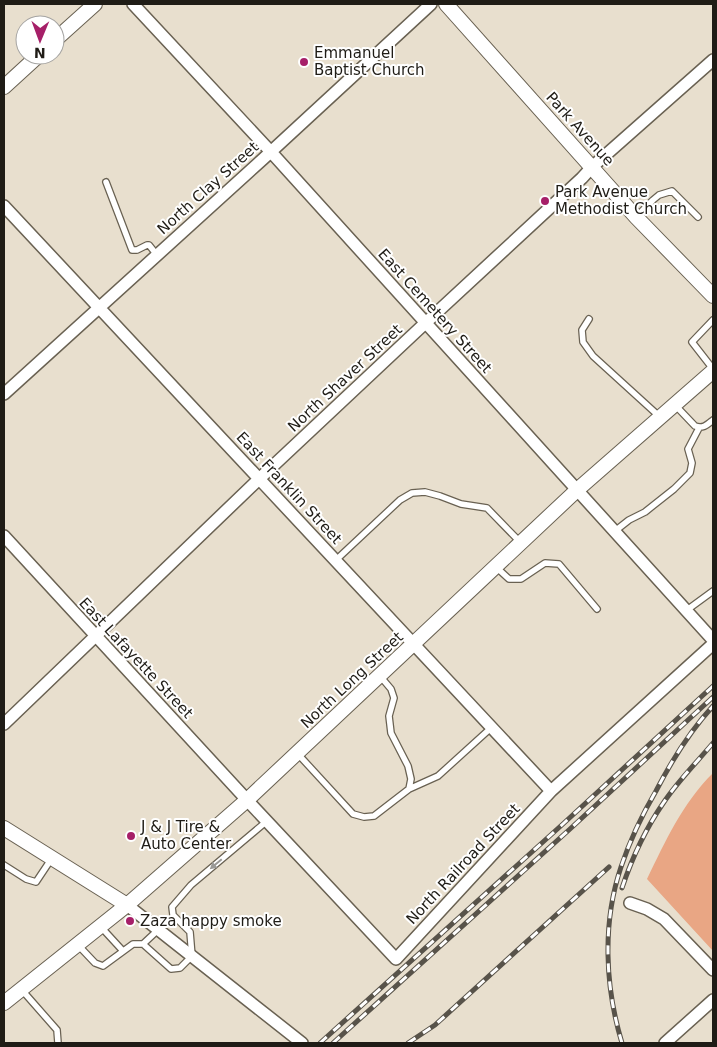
<svg xmlns="http://www.w3.org/2000/svg" width="717" height="1047" font-family="'DejaVu Sans',sans-serif">
<style>
.green{fill:#e9a684}
.lines{fill:none;stroke-linecap:round;stroke-linejoin:round}
.service-casing{stroke:#696152;stroke-width:8}
.minor-casing{stroke:#696152;stroke-width:14}
.tertiary-casing{stroke:#696152;stroke-width:16}
.service{stroke:#fff;stroke-width:5.5}
.minor{stroke:#fff;stroke-width:11}
.tertiary{stroke:#fff;stroke-width:14}
.rail-casing{stroke:#58534a;stroke-width:5}
.rail{stroke:#fff;stroke-width:3;stroke-dasharray:9;stroke-linecap:butt}
.oneway{fill:#9a9996}
.poi-dot{fill:#a61f68;stroke:#fff;stroke-width:2}
.labels{text-anchor:middle;stroke-width:4;stroke-linejoin:round;paint-order:stroke}
.poi-label{font-size:15px;fill:#1f1c16;stroke:#fff;text-anchor:start}
.street-label{font-size:15px;fill:#1f1c16;stroke:#fff}
</style>
<rect width="100%" height="100%" fill="#e8dfce"/>
<!-- green -->
<path class="green" d="M713,773V951L647,879C666,840 682,804 713,773Z"/>
<g class="lines">
<defs>
<path id="service" d="M106,182L132,250H137L147,245H149L157,255
M636,217L653,200L659,195L672,191L698,217
M589,319L582,330L583,342L593,356L660,417
M713,320L692,342L713,369
M675,405L695,426C703,429 707,425 713,420
M615,531L629,520L645,512L674,489L690,473L692,463L688,449L699,428
M336,560L400,500L412,493L425,492L440,496L461,504L487,508L521,543
M496,567L509,579H521L545,563L559,564L597,609
M687,610L713,591
M297,753L353,814L364,817L374,816L409,789L411,779L408,766L391,733L389,716L394,698L391,689L380,676
M409,789L438,776L492,727
M4,865L26,879L36,882L52,858
M101,927L123,951
M77,944L95,963L103,966L133,944H143L171,969L180,968L192,956L190,932L173,915L172,907L191,885L267,821
M143,944L158,930
M21,989L57,1030L58,1043"/>
<path id="minor" d="M133,4L271,152L713,640
M4,206L551,791
M4,394L263,159L431,4
M4,536L247,800L396,959L551,791L713,644
M4,724L259,479L420,328L582,178L592,167L713,60
M630,903L647,909L664,919L713,970
M127,905L302,1043
M665,1043L713,1000"/>
<path id="tertiary" d="M446,4L636,217L713,296
M55,40L95,4
M4,87L39,55
M4,828L127,905
M4,1003L127,905L247,800L577,490L713,371"/>
</defs>
<!-- service casing -->
<use href="#service" class="service-casing"/>
<!-- minor casing -->
<use href="#minor" class="minor-casing"/>
<!-- tertiary casing -->
<use href="#tertiary" class="tertiary-casing"/>
<!-- service -->
<use href="#service" class="service"/>
<!-- minor -->
<use href="#minor" class="minor"/>
<!-- tertiary -->
<use href="#tertiary" class="tertiary"/>
<defs>
<path id="rail" d="M622,888C632,858 646,828 664,802C678,781 697,762 713,743
M320,1043L564,823L713,686
M333,1043L570,829L713,697
M408,1043L435,1025L609,867
M622,1043C605,987 602,923 621,867C630,840 642,815 656,791C672,760 690,731 713,706"/>
</defs>
<!-- rail casing -->
<use href="#rail" class="rail-casing"/>
<!-- rail -->
<use href="#rail" class="rail"/>
</g>
<!-- one-way arrows -->
<defs><path id="oneway-solid" d="M-6-.8H1V-3.2L6.5 0L1 3.2V.8H-6Z" transform="scale(1.25)"/></defs>
<use class="oneway" href="#oneway-solid" transform="translate(216 864) rotate(140)"/>
<!-- markers -->
<g class="poi-dot">
<circle cx="304" cy="62" r="5"/>
<circle cx="545" cy="201" r="5"/>
<circle cx="131" cy="836" r="5"/>
<circle cx="130" cy="921" r="5"/>
</g>
<g class="labels">
<!-- poi labels -->
<g class="poi-label">
<text x="314" y="58">Emmanuel<tspan x="314" dy="17">Baptist Church</tspan></text>
<text x="555" y="197">Park Avenue<tspan x="555" dy="17">Methodist Church</tspan></text>
<text x="141" y="832">J &amp; J Tire &amp;<tspan x="141" dy="17">Auto Center</tspan></text>
<text x="140" y="926">Zaza happy smoke</text>
</g>
<!-- street labels -->
<g class="street-label">
<text transform="translate(580 129) rotate(48)" y="5">Park Avenue</text>
<text transform="translate(208 188) rotate(-42)" y="5">North Clay Street</text>
<text transform="translate(435 311) rotate(48)" y="5">East Cemetery Street</text>
<text transform="translate(345 378) rotate(-43)" y="5">North Shaver Street</text>
<text transform="translate(289 488) rotate(47)" y="5">East Franklin Street</text>
<text transform="translate(136 658) rotate(47)" y="5">East Lafayette Street</text>
<text transform="translate(352 680) rotate(-43)" y="5">North Long Street</text>
<text transform="translate(463 864) rotate(-47)" y="5">North Railroad Street</text>
</g>
</g>
<!-- border -->
<rect width="717" height="1047" fill="none" stroke="#1f1c16" stroke-width="10"/>
<!-- north arrow -->
<g transform="translate(40 40) rotate(181)"><circle r="24" fill="#ffffff" stroke="#a5a4a2"/>
<path d="M0-4L9 19L0 12L-9 19Z" fill="#a61f68"/>
<text y="-8" font-size="14" font-weight="bold" text-anchor="middle" fill="#1f1c16">N</text>
</g>
</svg>
